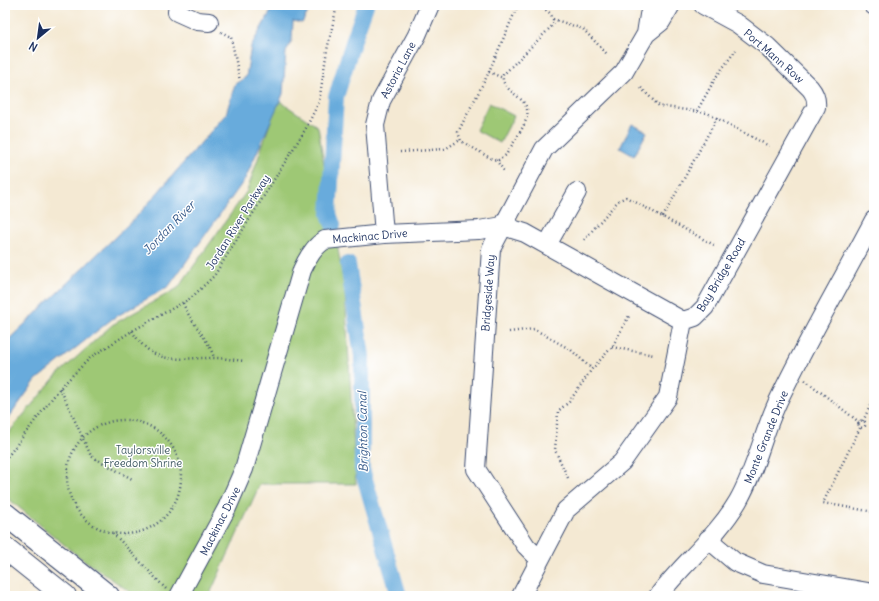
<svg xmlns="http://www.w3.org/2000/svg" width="879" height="601" font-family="Delius,sans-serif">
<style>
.green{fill:#9ec875;stroke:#5c7c6a}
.water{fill:#67abdc;stroke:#416d9d}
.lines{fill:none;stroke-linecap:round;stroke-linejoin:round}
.canal{stroke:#67abdc;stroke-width:16}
.minor-casing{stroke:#3c4b70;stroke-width:20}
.major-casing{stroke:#3c4b70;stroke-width:24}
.path{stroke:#3c4b70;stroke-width:2.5;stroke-dasharray:1 3;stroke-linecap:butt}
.minor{stroke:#fff;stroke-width:18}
.major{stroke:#fff;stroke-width:22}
.labels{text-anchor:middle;stroke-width:3;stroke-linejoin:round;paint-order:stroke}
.street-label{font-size:11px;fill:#1b2f5e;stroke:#fff}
.park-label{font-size:11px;fill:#425d65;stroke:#fff}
.water-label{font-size:12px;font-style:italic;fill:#365a8a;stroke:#fff}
</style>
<rect width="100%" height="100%" fill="#fff"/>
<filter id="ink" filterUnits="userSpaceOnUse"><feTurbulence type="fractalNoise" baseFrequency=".025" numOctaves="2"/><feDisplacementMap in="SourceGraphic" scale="8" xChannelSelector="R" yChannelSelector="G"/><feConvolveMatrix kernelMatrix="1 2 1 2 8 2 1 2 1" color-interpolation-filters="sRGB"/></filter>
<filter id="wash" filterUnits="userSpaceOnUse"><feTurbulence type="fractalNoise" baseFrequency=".012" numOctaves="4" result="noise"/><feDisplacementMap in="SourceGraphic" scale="16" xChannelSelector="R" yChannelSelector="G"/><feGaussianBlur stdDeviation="0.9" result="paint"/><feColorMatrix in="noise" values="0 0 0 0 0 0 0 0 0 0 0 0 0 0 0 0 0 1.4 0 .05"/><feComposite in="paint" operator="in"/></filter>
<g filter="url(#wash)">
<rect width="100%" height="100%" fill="#f4e9d3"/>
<!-- green -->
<path class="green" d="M278,100L318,127L345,292L356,484H260L209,596H136L78,556L5,496V437L56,376L112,325L178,288L247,191Z
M489,103L514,116L500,143L476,130Z"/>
<!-- water -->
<path class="water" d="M255,5H312L302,23L293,21L292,40L286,52L283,94L245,179L169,286L112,319L36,380L5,423V343L139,214L226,114L235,84L246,77L251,46L271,11V5L258,9Z
M632,124L647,132L634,156L620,148Z"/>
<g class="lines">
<!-- canal -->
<path class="canal" d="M333,225L329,214L336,97L354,39L366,5
M348,264L362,356V469L399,596"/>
</g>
</g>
<g filter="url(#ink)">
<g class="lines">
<defs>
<path id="minor" d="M178,5L177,12L197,21L209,22
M873,5L874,6
M646,34L649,15L654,5
M384,234L375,125L381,101L417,35L430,5
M547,245L577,192
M708,539L735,562L763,574L874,593
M540,560L526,546L476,469L491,249L544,149L624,72L646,34L661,22L671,5
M179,596L227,508L244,469L302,270C307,259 314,246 325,240L384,234L479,230L503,226L525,233L683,321
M521,596L566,510L622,462L668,397L683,321L695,317L705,307L816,107C817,99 815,94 810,88L767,46L738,24L703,5
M658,596C683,563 717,537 738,501C757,468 763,431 780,397C809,337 843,279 874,220"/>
<path id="major" d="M5,514L108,596
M5,548L65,596"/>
</defs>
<!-- minor casing -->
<use href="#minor" class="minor-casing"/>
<!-- major casing -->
<use href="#major" class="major-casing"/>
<!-- path -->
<path class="path" d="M518,5L487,76L458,132L461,141L492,159L499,160L506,155C512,144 525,127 527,116C531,96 500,93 503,75L553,25C555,14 546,10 538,5
M553,19L583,29L608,55
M221,32L231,37L240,81
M489,72L503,78
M641,88L659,106L707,113L769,146
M697,111L716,77L736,50
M400,152L445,149L460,140
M496,160L505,172
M663,217L717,118
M584,240L618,201L626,197L714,245
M183,303C191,324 208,337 214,358
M132,331C155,368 177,357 214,358C224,358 234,360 245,361
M509,332L534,329L571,350L592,369
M612,347L654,355
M805,380L859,422
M60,388L91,456L132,479
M67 477a57 57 0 1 1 114 0a57 57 0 1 1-114 0Z
M858.5 424a3.5 3.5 0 1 1 7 0a3.5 3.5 0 1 1-7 0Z
M863,421L874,398
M860,428L823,503L874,512
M5,460L60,388L91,357L132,331L191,298L214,276L305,130L319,102L327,50L336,10L339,5
M568,478L555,450L558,411L569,402L592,369L612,347L629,316
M113,533L166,589
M5,592L9,596"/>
<!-- minor -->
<use href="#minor" class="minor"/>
<!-- major -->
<use href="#major" class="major"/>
</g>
</g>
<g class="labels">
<!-- street labels -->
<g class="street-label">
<text transform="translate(774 56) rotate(41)" y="4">Port Mann Row</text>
<text transform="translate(398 70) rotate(-62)" y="4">Astoria Lane</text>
<text transform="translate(238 222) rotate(-58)" y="4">Jordan River Parkway</text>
<text transform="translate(370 236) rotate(-5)" y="4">Mackinac Drive</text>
<text transform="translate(721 275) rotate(-59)" y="4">Bay Bridge Road</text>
<text transform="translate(488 293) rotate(-86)" y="4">Bridgeside Way</text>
<text transform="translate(766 437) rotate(-68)" y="4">Monte Grande Drive</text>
<text transform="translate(220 521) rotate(-63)" y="4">Mackinac Drive</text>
</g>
<!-- park labels -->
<g class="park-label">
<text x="143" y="454">Taylorsville<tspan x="143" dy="13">Freedom Shrine</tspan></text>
</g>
<!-- water labels -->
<g class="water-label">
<text transform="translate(169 228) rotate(-46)" y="4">Jordan River</text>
<text transform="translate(363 432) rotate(-91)" y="4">Brighton Canal</text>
</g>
</g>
<!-- margin -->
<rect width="879" height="601" fill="none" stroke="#fff" stroke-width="20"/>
<!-- north arrow -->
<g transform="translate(38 38) rotate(209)" stroke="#ffffff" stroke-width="3" paint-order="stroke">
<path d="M0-3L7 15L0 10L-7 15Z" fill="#1b2f5e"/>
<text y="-6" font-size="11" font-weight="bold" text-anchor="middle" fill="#1b2f5e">N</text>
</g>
</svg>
